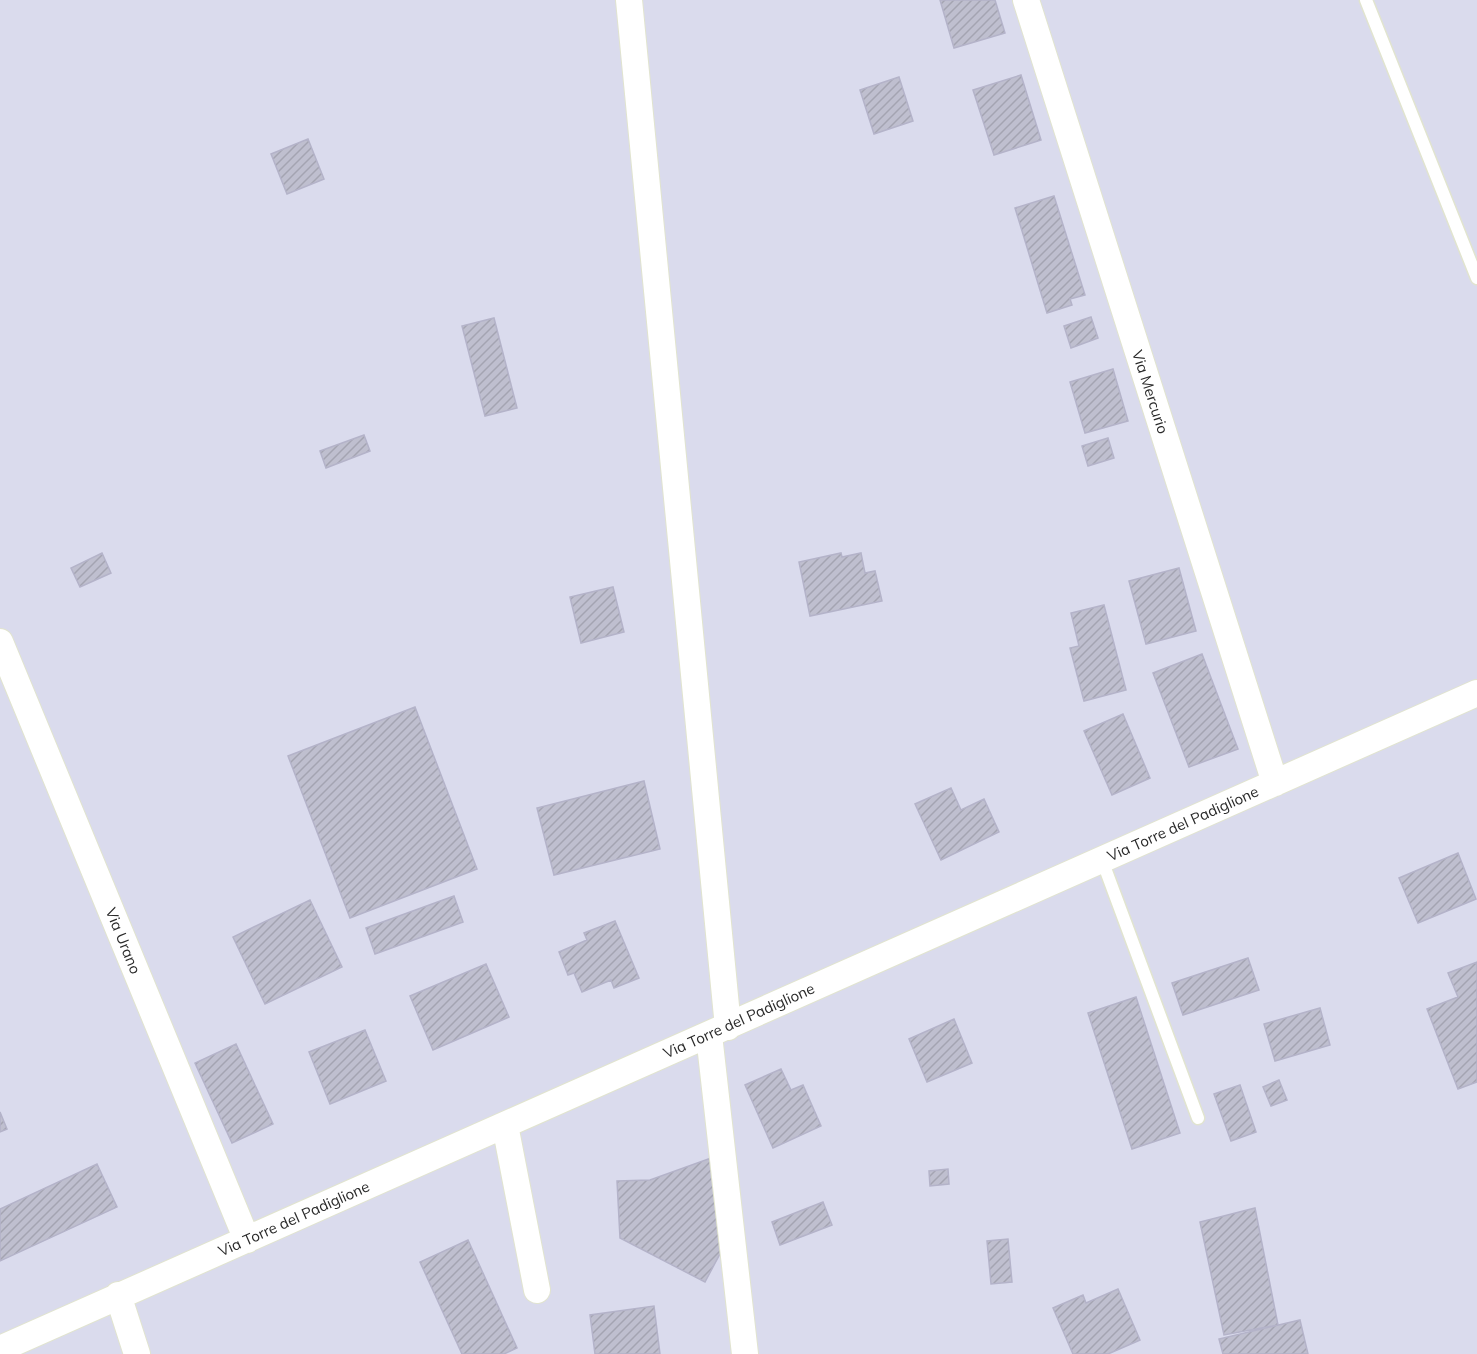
<svg xmlns="http://www.w3.org/2000/svg" width="1477" height="1354" font-family="Mulish,sans-serif">
<style>
.building{fill:url(#building-hatch);stroke:#b4b3c9;stroke-width:1.5}
.lines{fill:none;stroke-linecap:round;stroke-linejoin:round}
.lane-casing{stroke:#e1e4cf;stroke-width:15}
.street-casing{stroke:#e1e4cf;stroke-width:28}
.lane{stroke:#fff;stroke-width:12}
.street{stroke:#fff;stroke-width:26}
.labels{text-anchor:middle;stroke-width:6;stroke-linejoin:round;paint-order:stroke}
.street-label{font-size:15px;fill:#2a2a2a;stroke:#fff}
</style>
<defs>
<pattern id="building-hatch" width="6" height="6" patternUnits="userSpaceOnUse" patternTransform="scale(1.5)"><rect width="6" height="6" fill="#bfbfcf"/><path d="M-1 1l2-2M0 6l6-6M5 7l2-2" fill="none" stroke="#a4a4b2"/></pattern>
</defs>
<rect width="100%" height="100%" fill="#dadbed"/>
<!-- building -->
<path class="building" d="M940,0H995L1005,33L954,48Z
M1021,75L1041,140L994,155L973,90Z
M899,77L913,121L874,134L860,90Z
M308,139L324,179L287,194L271,154Z
M1054,196L1085,295L1070,299L1072,305L1047,313L1015,208Z
M1091,317L1098,338L1071,348L1064,326Z
M494,318L517,408L485,416L462,326Z
M1113,369L1128,421L1085,433L1070,382Z
M364,435L370,451L326,468L320,451Z
M1108,438L1114,458L1088,466L1082,446Z
M102,553L111,573L80,587L71,568Z
M841,553L842,557L861,553L865,573L875,571L882,601L810,616L799,562Z
M1179,568L1196,631L1146,644L1129,581Z
M613,587L624,632L581,643L570,597Z
M1104,605L1126,690L1084,701L1070,648L1079,646L1071,613Z
M1202,654L1238,749L1189,767L1153,673Z
M415,707L477,869L350,918L288,756Z
M1123,714L1150,778L1112,795L1084,731Z
M644,781L660,849L554,875L537,808Z
M951,788L961,810L984,799L999,832L941,860L915,804Z
M1458,853L1476,899L1418,923L1399,878Z
M454,896L463,922L375,954L366,928Z
M310,900L342,967L265,1004L233,937Z
M615,921L639,978L614,988L611,980L582,992L574,973L568,975L559,952L587,940L584,933Z
M1248,958L1259,990L1183,1015L1172,983Z
M1477,962V1082L1458,1089L1427,1009L1458,997L1448,973Z
M486,964L509,1017L433,1050L410,996Z
M1136,997L1180,1133L1132,1149L1088,1013Z
M1320,1008L1330,1045L1275,1061L1264,1024Z
M954,1019L972,1063L927,1082L909,1039Z
M365,1030L386,1081L330,1104L309,1052Z
M236,1044L273,1124L232,1143L195,1063Z
M781,1069L791,1090L803,1085L821,1126L773,1148L745,1085Z
M1279,1080L1287,1100L1271,1106L1263,1087Z
M1240,1085L1256,1132L1231,1141L1214,1094Z
M0,1112L7,1129L0,1132Z
M711,1158L722,1250L705,1282L620,1238L617,1181L650,1180Z
M97,1164L117,1207L0,1261V1209Z
M948,1169L949,1184L930,1186L929,1171Z
M823,1202L832,1225L780,1245L772,1222Z
M1255,1208L1278,1325L1224,1335L1200,1222Z
M1008,1239L1012,1282L991,1284L987,1241Z
M468,1240L517,1348L504,1354H462L420,1262Z
M1118,1289L1140,1340L1108,1354H1073L1053,1308L1083,1295L1086,1303Z
M654,1306L660,1354H595L590,1315Z
M1300,1320L1308,1354H1223L1219,1339Z"/>
<g class="lines">
<defs>
<path id="lane" d="M1366,0L1477,278
M1102,860L1198,1118"/>
<path id="street" d="M629,0L728,1027
M1026,0L1275,783
M0,642L247,1240
M709,1035L745,1354
M505,1125L537,1290
M118,1295L137,1354
M0,1349L1477,693"/>
</defs>
<!-- lane casing -->
<use href="#lane" class="lane-casing"/>
<!-- street casing -->
<use href="#street" class="street-casing"/>
<!-- lane -->
<use href="#lane" class="lane"/>
<!-- street -->
<use href="#street" class="street"/>
</g>
<g class="labels">
<!-- street labels -->
<g class="street-label">
<text transform="translate(1150 392) rotate(72)" y="5">Via Mercurio</text>
<text transform="translate(1183 824) rotate(-24)" y="5">Via Torre del Padiglione</text>
<text transform="translate(123 941) rotate(68)" y="5">Via Urano</text>
<text transform="translate(739 1021) rotate(-24)" y="5">Via Torre del Padiglione</text>
<text transform="translate(294 1219) rotate(-24)" y="5">Via Torre del Padiglione</text>
</g>
</g>
</svg>
